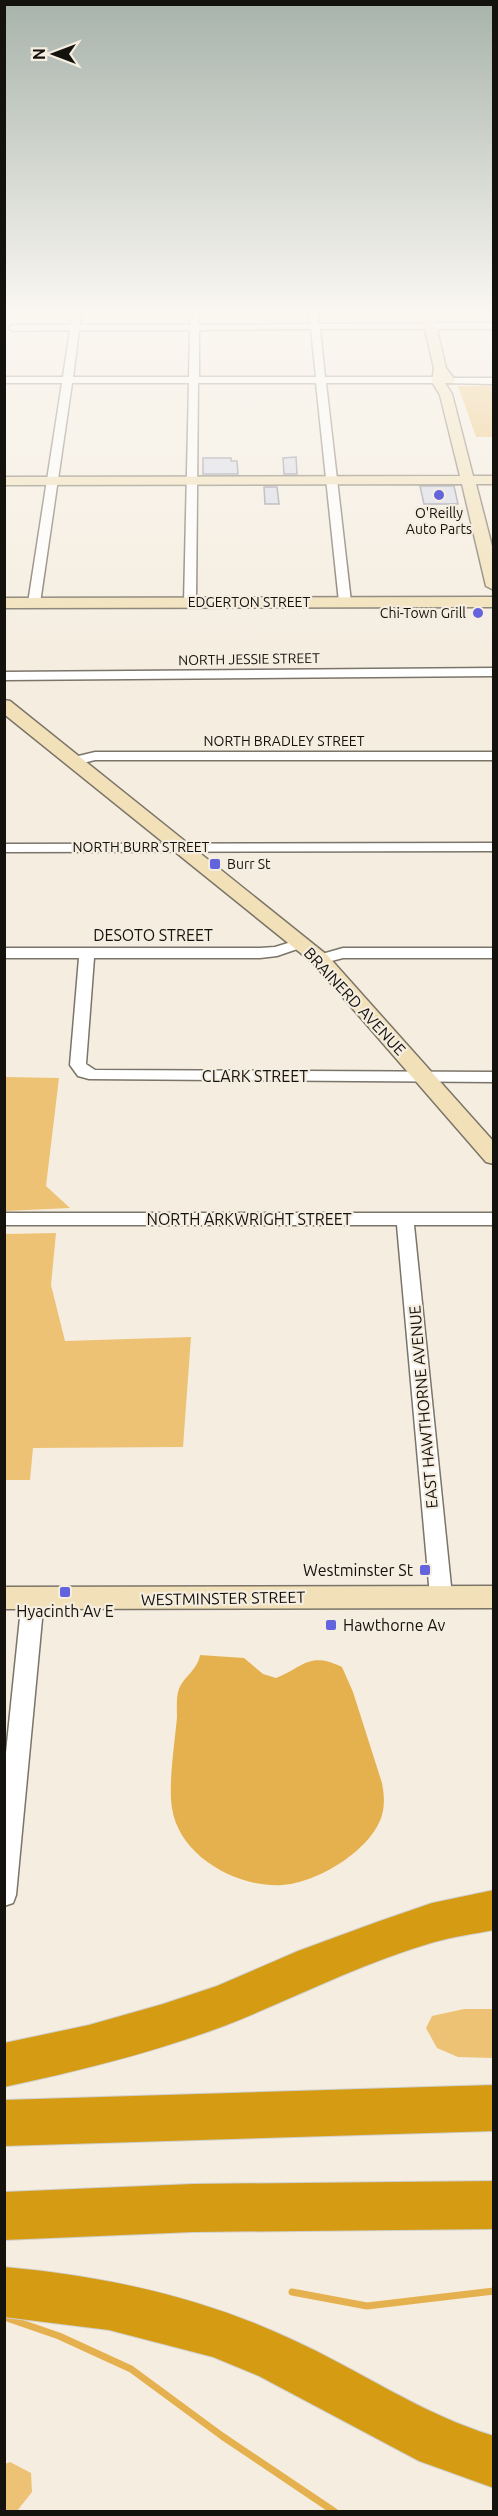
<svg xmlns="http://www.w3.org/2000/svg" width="498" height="2516" font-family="Ubuntu,sans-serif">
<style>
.green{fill:#edc274}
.water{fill:#e5b14f}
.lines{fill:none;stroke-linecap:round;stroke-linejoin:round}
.stream{stroke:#e5b14f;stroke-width:7}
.building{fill:#d7d9e8;stroke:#8e909e;stroke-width:1.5}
.street-casing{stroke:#7b7469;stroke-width:3}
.secondary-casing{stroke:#7b7469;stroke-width:3}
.highway-casing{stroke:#d0d0cf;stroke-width:2}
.street{fill:#fff;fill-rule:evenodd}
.secondary{fill:#f2e1b8;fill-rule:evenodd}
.highway{fill:#d59b13;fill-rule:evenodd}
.poi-dot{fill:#6364dd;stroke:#f5ede0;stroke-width:2}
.labels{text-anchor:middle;stroke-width:4.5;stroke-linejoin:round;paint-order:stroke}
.far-poi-label{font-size:14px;fill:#14120d;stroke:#f5ede0}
.far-street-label{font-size:14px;fill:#14120d;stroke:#f5ede0}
.street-label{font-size:16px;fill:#14120d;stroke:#f5ede0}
.poi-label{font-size:16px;fill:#14120d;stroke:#f5ede0;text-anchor:end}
</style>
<rect width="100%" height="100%" fill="#f5ede0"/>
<!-- green -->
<path class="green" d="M458,386H493V437H476Z
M5,1077L59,1078L46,1186L70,1208L5,1211Z
M56,1233L51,1285L65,1341L191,1337L183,1447L33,1448L30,1480H5V1234Z
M464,2009H493V2058L458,2057L437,2048L426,2028L432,2016Z
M10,2462L31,2473L32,2492L17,2511H5V2464Z"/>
<!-- water -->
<path class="water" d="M200,1655L244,1658L263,1674L276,1678C304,1667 309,1651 342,1667L353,1692L382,1783C384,1794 385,1804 382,1815C372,1850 317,1883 282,1885C237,1888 179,1856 172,1808C168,1785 175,1741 177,1717C177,1709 176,1697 179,1689C184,1676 197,1671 200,1655Z"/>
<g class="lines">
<!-- stream -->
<path class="stream" d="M292,2292L367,2306L494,2291
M4,2317L59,2336L131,2369L222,2436L335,2512"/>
</g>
<!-- building -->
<path class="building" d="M296,457L297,474H284L283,458Z
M203,458H231V461H237L238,474H203Z
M420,486H454L458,504H424Z
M264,487H277L279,504H265Z"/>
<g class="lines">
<defs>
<path id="street" d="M74,309H82L80,325H190L191,309H199V325L310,324L309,309H317L319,324L494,323V329H320L325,377H437L442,380L437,383H326L351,602L345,605L339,602L316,383H198L196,603L190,606L184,603L189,383H72L40,603L34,606L28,603L62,383H4V377H63L70,330L13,331L9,328L13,325H71ZM311,329L316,377H199V330ZM79,330H190L189,377H73Z
M449,378H494V384L446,383L444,381Z
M494,668V676L4,680V672Z
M95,752H494V760H95L75,765L68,761L70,758Z
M494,843V851L4,852V844Z
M301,939L308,943L306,946L277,956L260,958H94L86,1064L95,1070L494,1072V1082L89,1079L78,1076L70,1065L79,958H4V948H260L275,947Z
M343,948H494V958H343L320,964L312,959L315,956Z
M4,1213H494V1225H414L452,1596L449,1602L441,1605L433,1602L430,1596L397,1225H4Z
M33,1589L41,1592L44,1598L16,1895L13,1903L4,1906V1772L22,1598L25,1592Z"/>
<path id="secondary" d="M420,309H432L446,368L455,380L453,383H445L452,394L473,476H494V484H476L494,554V590L486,586L462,484L4,485V477L460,476L440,395L432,382L434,368Z
M494,597V607L4,608V598Z
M4,700L10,701L327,955L494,1142V1164L486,1162L313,963L4,714Z
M494,1586V1608L4,1609V1587Z"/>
<path id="highway" d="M494,1890V1930C473,1934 451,1937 431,1943C359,1964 293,1999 224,2026C152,2053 79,2071 4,2087V2043L89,2025L163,2004L217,1986L298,1951L377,1922L432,1903Z
M494,2085V2131L4,2146V2100Z
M494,2181V2229L193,2232L4,2240V2192L193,2184Z
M4,2267C105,2276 202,2297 293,2340C361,2371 421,2414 494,2436V2488L419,2461L259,2376L213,2357L109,2330L4,2317Z"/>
</defs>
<!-- street casing -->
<use href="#street" class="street-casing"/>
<!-- secondary casing -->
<use href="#secondary" class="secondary-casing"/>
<!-- highway casing -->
<use href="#highway" class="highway-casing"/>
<!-- street -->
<use href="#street" class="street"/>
<!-- secondary -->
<use href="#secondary" class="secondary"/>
<!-- highway -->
<use href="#highway" class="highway"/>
</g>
<!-- sky -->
<linearGradient id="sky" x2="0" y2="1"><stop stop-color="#a7b3ab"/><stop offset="0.47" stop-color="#faf7f1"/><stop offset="1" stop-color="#faf7f1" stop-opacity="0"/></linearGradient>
<rect width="498" height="662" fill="url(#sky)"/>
<!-- markers -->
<g class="poi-dot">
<circle cx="439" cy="495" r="6"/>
<circle cx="478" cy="613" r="6"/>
<rect x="209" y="858" width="12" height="12" rx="3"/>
<rect x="419" y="1564" width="12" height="12" rx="3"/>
<rect x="59" y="1586" width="12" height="12" rx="3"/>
<rect x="325" y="1619" width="12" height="12" rx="3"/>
</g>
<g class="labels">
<!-- far-poi labels -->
<g class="far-poi-label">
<text x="439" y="518">O'Reilly<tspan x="439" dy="16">Auto Parts</tspan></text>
<text x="466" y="618" text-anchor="end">Chi-Town Grill</text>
<text x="227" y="869" text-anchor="start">Burr St</text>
</g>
<!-- far-street labels -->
<g class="far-street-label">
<text x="249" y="607">EDGERTON STREET</text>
<text transform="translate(249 659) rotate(-1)" y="5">NORTH JESSIE STREET</text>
<text x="284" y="746">NORTH BRADLEY STREET</text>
<text x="141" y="852">NORTH BURR STREET</text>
</g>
<!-- street labels -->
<g class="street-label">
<text x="153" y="941">DESOTO STREET</text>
<text transform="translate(355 1001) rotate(47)" y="6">BRAINERD AVENUE</text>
<text x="255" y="1082">CLARK STREET</text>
<text x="249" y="1225">NORTH ARKWRIGHT STREET</text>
<text transform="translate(423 1407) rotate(-95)" y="6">EAST HAWTHORNE AVENUE</text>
<text transform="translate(223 1598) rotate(-1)" y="6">WESTMINSTER STREET</text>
</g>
<!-- poi labels -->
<g class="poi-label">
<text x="413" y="1576">Westminster St</text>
<text x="65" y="1617" text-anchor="middle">Hyacinth Av E</text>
<text x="343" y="1631" text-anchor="start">Hawthorne Av</text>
</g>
</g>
<!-- border -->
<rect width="498" height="2516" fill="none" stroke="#14120d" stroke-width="12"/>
<!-- north arrow -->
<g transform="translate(54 54) rotate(270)" stroke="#f5ede0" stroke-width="4.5" paint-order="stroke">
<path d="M0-4.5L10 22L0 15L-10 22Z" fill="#14120d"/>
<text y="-9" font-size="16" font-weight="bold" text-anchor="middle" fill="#14120d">N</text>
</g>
</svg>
